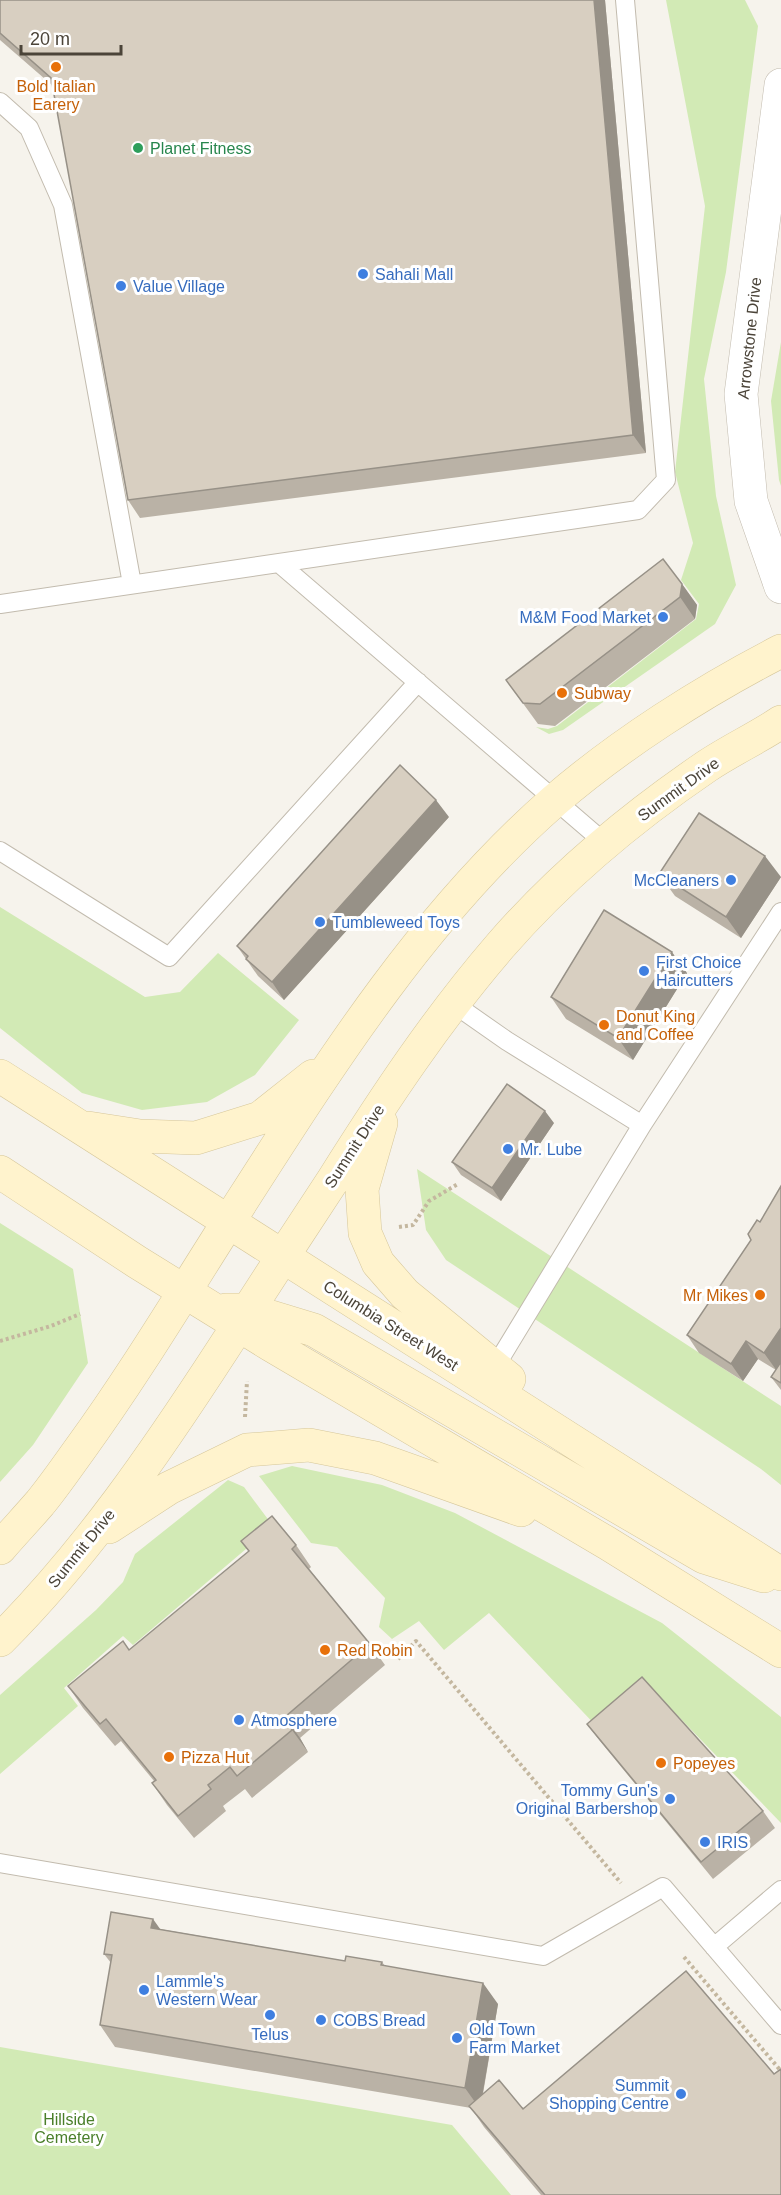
<svg xmlns="http://www.w3.org/2000/svg" width="781" height="2195" font-family="Arial,sans-serif">
<style>
.green{fill:#d2eab5}
.lines{fill:none;stroke-linecap:round;stroke-linejoin:round}
.lane-casing{stroke:#c2bbae;stroke-width:20}
.street-casing{stroke:#c2bbae;stroke-width:34}
.secondary-casing{stroke:#d6c79b;stroke-width:34}
.path{stroke:#c4b79f;stroke-width:4;stroke-dasharray:3 3;stroke-linecap:butt}
.lane{stroke:#fff;stroke-width:18}
.street{stroke:#fff;stroke-width:33}
.secondary{stroke:#fff3cd;stroke-width:33}
.wall{fill:#bab2a6}
.shaded-wall{fill:#979187}
.building{fill:#d8cfc1;stroke:#979187;stroke-width:1.5}
.food-dot{fill:#e8710a;stroke:#fff;stroke-width:2}
.leisure-dot{fill:#2e9e5b;stroke:#fff;stroke-width:2}
.shop-dot{fill:#3f7fe0;stroke:#fff;stroke-width:2}
.labels{text-anchor:middle;stroke-width:6;stroke-linejoin:round;paint-order:stroke}
.food-label{font-size:16px;fill:#c56008;stroke:#fff;text-anchor:start}
.leisure-label{font-size:16px;fill:#27864d;stroke:#fff;text-anchor:start}
.shop-label{font-size:16px;fill:#366cbe;stroke:#fff;text-anchor:start}
.street-label{font-size:16px;fill:#4b4439;stroke:#fff}
.park-label{font-size:16px;fill:#4a7f2a;stroke:#fff}
</style>
<rect width="100%" height="100%" fill="#f6f3ec"/>
<!-- green -->
<path class="green" d="M666,0H745L758,26L726,272L704,379L716,496L736,585L715,624L563,730L549,734L536,727L548,729L557,726L696,619L699,604L681,580L693,543L675,472L705,206Z
M781,342V486L779,480L771,401Z
M0,907L145,997L180,992L218,953L299,1020L255,1075L207,1102L142,1110L82,1093L0,1028Z
M417,1169L781,1406V1485L761,1469L446,1260L426,1230Z
M0,1223L73,1269L88,1363L33,1445L0,1482Z
M292,1466L382,1485L455,1513L662,1623L781,1717V1823L653,1690L601,1731L489,1613L444,1650L419,1621L392,1639L379,1627L385,1598L337,1547L311,1543L259,1476Z
M228,1480L244,1487L273,1526L133,1645L123,1636L64,1688L78,1706L0,1774V1695L96,1610L123,1582L135,1554Z
M0,2047L452,2125L511,2195H0Z"/>
<g class="lines">
<defs>
<path id="lane" d="M0,102L29,128L63,205L132,584
M280,564L605,843
M0,604L638,510L666,480L625,0
M0,851L169,957L418,682
M454,1004L507,1041L642,1125
M495,1367L642,1125L781,912
M0,1863L543,1956L663,1887L781,2025
M714,1947L781,1890"/>
<path id="street" d="M781,85L741,394L751,501L781,587"/>
<path id="secondary" d="M0,1076L781,1574
M381,1123L362,1189L365,1233L378,1263L405,1294L509,1379
M88,1128L140,1136L196,1138L260,1118L313,1076
M0,1172L137,1262L271,1345L607,1543L781,1651
M226,1310H248L314,1330L704,1557L764,1576
M109,1527L169,1488L247,1450L309,1445L375,1458L521,1510
M0,1548C13,1533 27,1518 40,1503C54,1486 67,1467 80,1449C133,1376 180,1298 229,1221C324,1073 420,918 554,801C620,744 703,691 781,651
M0,1640C87,1553 156,1452 223,1349C259,1293 296,1236 333,1180C384,1099 437,1019 500,946C560,877 632,817 707,766C731,750 757,738 781,722"/>
</defs>
<!-- lane casing -->
<use href="#lane" class="lane-casing"/>
<!-- street casing -->
<use href="#street" class="street-casing"/>
<!-- secondary casing -->
<use href="#secondary" class="secondary-casing"/>
<!-- path -->
<path class="path" d="M399,1227L413,1225L429,1201L458,1184
M0,1341L51,1326L80,1314
M245,1417L247,1381
M398,1659L416,1641L621,1883
M684,1957L781,2071"/>
<!-- lane -->
<use href="#lane" class="lane"/>
<!-- street -->
<use href="#street" class="street"/>
<!-- secondary -->
<use href="#secondary" class="secondary"/>
</g>
<!-- wall -->
<path class="wall" d="M0,0H605L646,453L140,518L128,500L53,86L0,40Z
M682,584L697,605L695,619L555,726L538,724L506,680Z
M449,817L284,1000L258,976L237,946Z
M659,874L781,877L741,938L675,896Z
M687,973L633,1060L566,1019L551,997Z
M554,1123L501,1201L461,1175L452,1162Z
M781,1186V1390L771,1377L776,1370L758,1359L743,1381L699,1353L687,1335L751,1240Z
M241,1541L296,1545L311,1567L309,1569L370,1644L385,1665L300,1738L308,1752L252,1798L245,1789L223,1806L226,1811L194,1838L167,1805L152,1783L154,1781L121,1741L115,1746L83,1708L68,1686L129,1650L249,1551Z
M587,1724L763,1811L775,1828L713,1879L600,1741Z
M160,1929L345,1961L382,1962L385,1966L498,2004L483,2094L781,2195H541L484,2127L471,2108L115,2047L100,2025L111,1963L104,1954Z"/>
<!-- shaded-wall -->
<path class="shaded-wall" d="M594,0H605L646,453L633,435Z
M682,584L697,605L695,619L680,597Z
M436,800L449,817L284,1000L272,982Z
M765,856L781,877L741,938L726,917Z
M672,952L687,973L633,1060L618,1038Z
M545,1111L554,1123L501,1201L492,1188Z
M781,1328V1364L777,1371L764,1353Z
M746,1341L758,1359L743,1381L731,1364Z
M285,1717L300,1738L308,1752L292,1730Z
M153,1919L168,1940L151,1928Z
M483,1983L498,2004L480,2109L465,2088Z"/>
<!-- building -->
<path class="building" d="M0,0H594L633,435L128,500L51,78L0,33Z
M663,559L682,584L680,597L540,704L523,703L506,680Z
M400,765L436,800L272,982L246,959L248,956L237,946Z
M699,813L765,856L726,917L659,874Z
M604,910L672,952L618,1038L551,997Z
M507,1084L545,1111L492,1188L452,1162Z
M781,1186V1328L764,1353L746,1341L731,1364L687,1335L751,1240L748,1234L757,1220L760,1222Z
M781,1362V1383L771,1377Z
M272,1516L296,1545L292,1549L370,1644L285,1717L292,1730L237,1776L230,1767L208,1785L211,1789L178,1816L152,1783L156,1780L106,1719L100,1724L68,1686L123,1641L129,1650L249,1551L241,1541Z
M642,1677L763,1811L701,1862L587,1724Z
M111,1912L153,1919L151,1928L345,1961L346,1956L382,1962L381,1965L483,1983L465,2088L100,2025L112,1955L104,1954Z
M686,1971L774,2074L781,2069V2195H545L469,2106L499,2080L523,2109Z"/>
<!-- markers -->
<g class="food-dot">
<circle cx="56" cy="67" r="6"/>
<circle cx="562" cy="693" r="6"/>
<circle cx="604" cy="1025" r="6"/>
<circle cx="760" cy="1295" r="6"/>
<circle cx="325" cy="1650" r="6"/>
<circle cx="169" cy="1757" r="6"/>
<circle cx="661" cy="1763" r="6"/>
</g>
<circle class="leisure-dot" cx="138" cy="148" r="6"/>
<g class="shop-dot">
<circle cx="363" cy="274" r="6"/>
<circle cx="121" cy="286" r="6"/>
<circle cx="663" cy="617" r="6"/>
<circle cx="731" cy="880" r="6"/>
<circle cx="320" cy="922" r="6"/>
<circle cx="644" cy="971" r="6"/>
<circle cx="508" cy="1149" r="6"/>
<circle cx="239" cy="1720" r="6"/>
<circle cx="670" cy="1799" r="6"/>
<circle cx="705" cy="1842" r="6"/>
<circle cx="144" cy="1990" r="6"/>
<circle cx="270" cy="2015" r="6"/>
<circle cx="321" cy="2020" r="6"/>
<circle cx="457" cy="2038" r="6"/>
<circle cx="681" cy="2094" r="6"/>
</g>
<g class="labels">
<!-- food labels -->
<g class="food-label">
<text x="56" y="92" text-anchor="middle">Bold Italian<tspan x="56" dy="18">Earery</tspan></text>
<text x="574" y="699">Subway</text>
<text x="616" y="1022">Donut King<tspan x="616" dy="18">and Coffee</tspan></text>
<text x="748" y="1301" text-anchor="end">Mr Mikes</text>
<text x="337" y="1656">Red Robin</text>
<text x="181" y="1763">Pizza Hut</text>
<text x="673" y="1769">Popeyes</text>
</g>
<!-- leisure labels -->
<g class="leisure-label">
<text x="150" y="154">Planet Fitness</text>
</g>
<!-- shop labels -->
<g class="shop-label">
<text x="375" y="280">Sahali Mall</text>
<text x="133" y="292">Value Village</text>
<text x="651" y="623" text-anchor="end">M&amp;M Food Market</text>
<text x="719" y="886" text-anchor="end">McCleaners</text>
<text x="332" y="928">Tumbleweed Toys</text>
<text x="656" y="968">First Choice<tspan x="656" dy="18">Haircutters</tspan></text>
<text x="520" y="1155">Mr. Lube</text>
<text x="251" y="1726">Atmosphere</text>
<text x="658" y="1796" text-anchor="end">Tommy Gun's<tspan x="658" dy="18">Original Barbershop</tspan></text>
<text x="717" y="1848">IRIS</text>
<text x="156" y="1987">Lammle's<tspan x="156" dy="18">Western Wear</tspan></text>
<text x="333" y="2026">COBS Bread</text>
<text x="469" y="2035">Old Town<tspan x="469" dy="18">Farm Market</tspan></text>
<text x="270" y="2040" text-anchor="middle">Telus</text>
<text x="669" y="2091" text-anchor="end">Summit<tspan x="669" dy="18">Shopping Centre</tspan></text>
</g>
<!-- street labels -->
<g class="street-label">
<text transform="translate(749 338) rotate(-84)" y="6">Arrowstone Drive</text>
<text transform="translate(678 789) rotate(-36)" y="6">Summit Drive</text>
<text transform="translate(354 1146) rotate(-57)" y="6">Summit Drive</text>
<text transform="translate(391 1325) rotate(32)" y="6">Columbia Street West</text>
<text transform="translate(81 1548) rotate(-51)" y="6">Summit Drive</text>
</g>
<!-- park labels -->
<g class="park-label">
<text x="69" y="2125">Hillside<tspan x="69" dy="18">Cemetery</tspan></text>
</g>
</g>
<!-- scale -->
<path d="M21 45v9h100v-9" fill="none" stroke="#4b4439" stroke-width="3"/>
<text x="30" y="45" font-size="18" fill="#4b4439" stroke="#ffffff" stroke-width="4.5" paint-order="stroke">20 m</text>
</svg>
